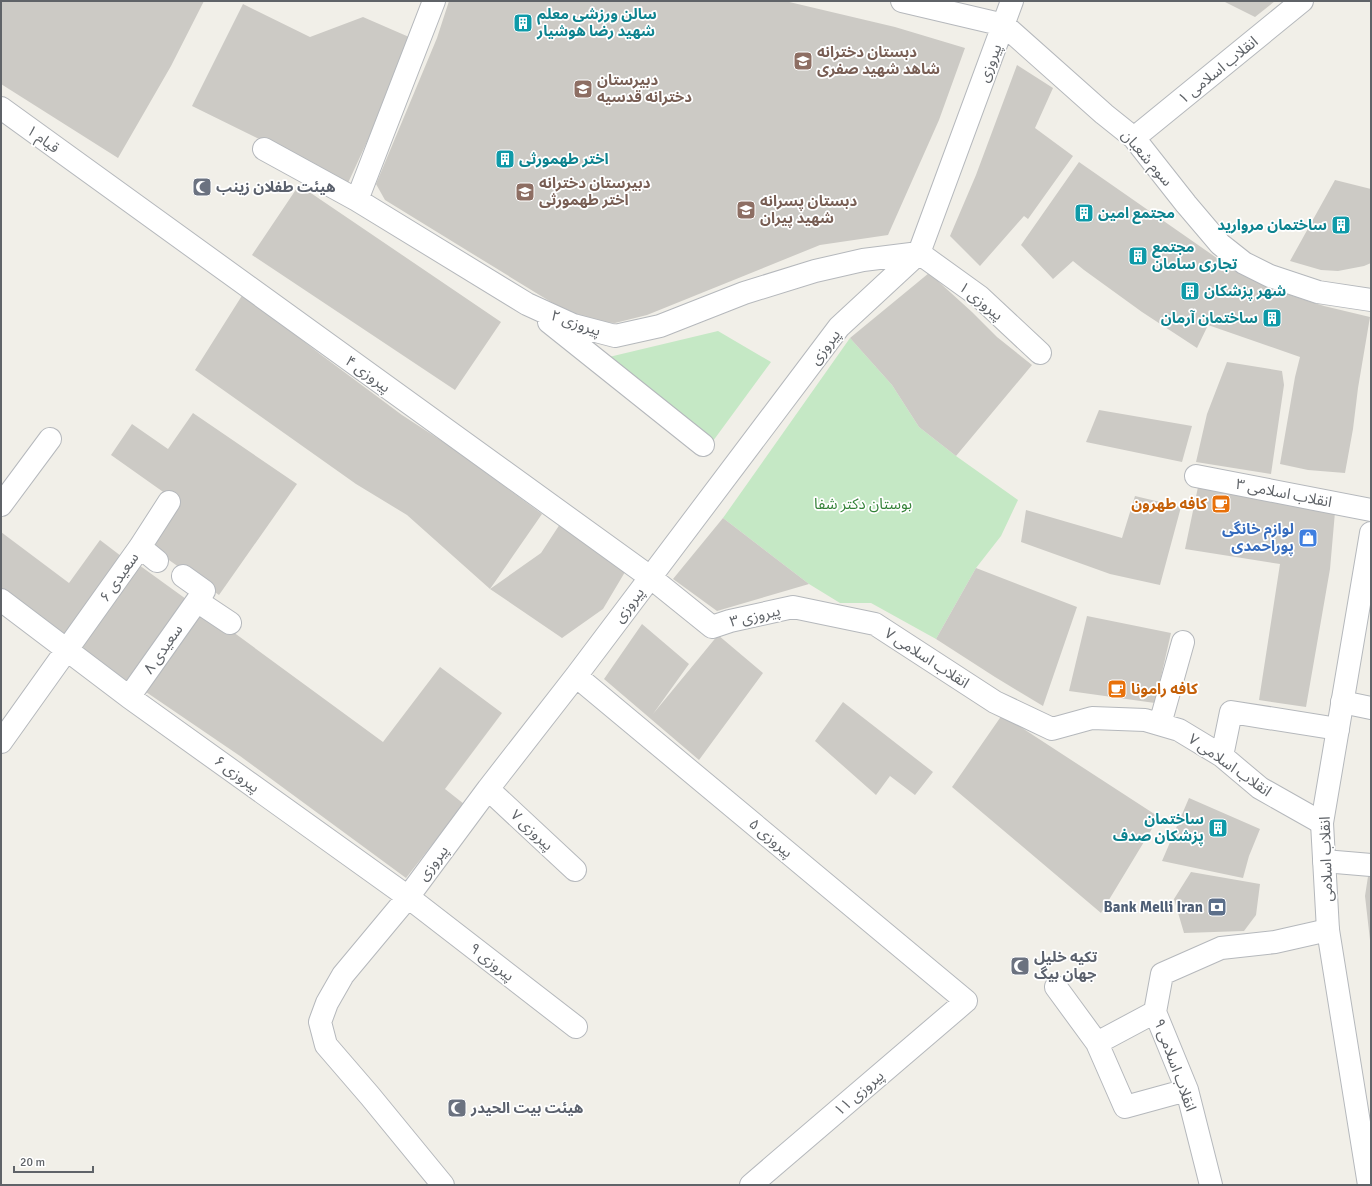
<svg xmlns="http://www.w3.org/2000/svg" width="1372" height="1186" font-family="Signika,'Noto Sans Arabic',sans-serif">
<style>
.green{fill:#c5e8c5}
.building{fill:#cccac5}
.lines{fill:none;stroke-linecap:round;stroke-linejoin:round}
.minor-casing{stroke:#b5b8bc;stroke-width:24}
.tertiary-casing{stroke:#b5b8bc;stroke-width:24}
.minor{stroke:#fff;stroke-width:22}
.tertiary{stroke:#fff;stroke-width:22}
.labels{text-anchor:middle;stroke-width:3.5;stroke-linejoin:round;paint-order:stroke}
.culture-label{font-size:15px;font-weight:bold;fill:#0d838f;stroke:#fff;text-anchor:start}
.education-label{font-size:15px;font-weight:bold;fill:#785e54;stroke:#fff;text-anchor:start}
.street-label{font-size:15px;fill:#5f6368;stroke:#fff}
.worship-label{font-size:15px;font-weight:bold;fill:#5b616d;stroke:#fff;text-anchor:start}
.park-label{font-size:15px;fill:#348238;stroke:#fff}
.food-label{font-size:15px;font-weight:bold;fill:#c56008;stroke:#fff;text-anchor:end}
.shop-label{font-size:15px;font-weight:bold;fill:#366cbe;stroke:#fff;text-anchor:end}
.service-label{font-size:15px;font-weight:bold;fill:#4e5e75;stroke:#fff;text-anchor:end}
</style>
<rect width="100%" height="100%" fill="#f1efe8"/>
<!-- green -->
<path class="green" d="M718,331L771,362L713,441L609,357Z
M850,338L892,385L919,427L956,456L1018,500L1001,536L976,568L936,639L871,603H840L809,584L723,518Z"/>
<!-- building -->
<path class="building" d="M1,1H204L171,66L118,158L1,84Z
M449,1H785L895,27L965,48L939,120L888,235L820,245L647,315L615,323L594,322L576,317L546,299L385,200L376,184L437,38Z
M1223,1H1275L1255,17Z
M243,4L310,37L363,17L409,37L377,120L348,183L192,106Z
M1017,65L1053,88L1035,128L1073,156L1028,219L1024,216L980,266L950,236L976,175Z
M1079,162L1234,270L1293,296L1324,306L1370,317L1358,388L1353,429L1345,473L1308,470L1280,464L1295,377L1300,357L1208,325L1211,319L1197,348L1142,312L1084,270L1073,261L1053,279L1021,245Z
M1335,180L1371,189V263L1364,266L1338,271L1321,270L1290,261Z
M299,185L501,322L455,390L252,255Z
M929,273L972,312L997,337L1032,365L956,456L919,427L892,385L850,338Z
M243,294L320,354L402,415L451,447L542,514L490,589L541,553L560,524L625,572L603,609L562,638L490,589L407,515L356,484L195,370Z
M1227,362L1282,371L1284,385L1271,474L1196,462L1207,414Z
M1099,410L1192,426L1182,462L1086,442Z
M193,413L297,484L219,595L146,544L176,501L111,455L132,424L168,449Z
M1198,487L1335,512L1330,569L1306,707L1259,700L1280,564L1185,549Z
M1135,496L1181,507L1160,585L1110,574L1021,542L1026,510L1122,538Z
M723,518L809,584L717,611L673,579Z
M1,532L69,583L100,540L121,556L64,636L1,589Z
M139,565L186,599L126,681L79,647Z
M976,568L1077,607L1043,706L995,677L936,639Z
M203,610L383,742L440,667L502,713L445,789L464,804L406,878L240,756L146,692Z
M1087,616L1171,633L1155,703L1069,691Z
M642,624L689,664L653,714L718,635L763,673L699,760L604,679Z
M843,702L933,772L915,795L890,776L876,795L815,741Z
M1002,715L1159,817L1101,913L952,787Z
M1189,798L1260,829L1249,856L1243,878L1162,861Z
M1371,857V940H1370L1365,896Z
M1191,872L1260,884L1256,915L1244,931L1184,933L1174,899Z"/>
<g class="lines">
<defs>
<path id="minor" d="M902,1L1004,25L1104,114L1134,138L1186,204L1220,244L1244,263L1270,276L1318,292L1371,300
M1,108L650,577L712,627L730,621L793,607L875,624L995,702L1052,729L1092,718L1145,720L1179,730L1222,756L1260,788L1322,823
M1134,138L1302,1
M264,149L357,200L527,304L573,325L615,336L660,326L744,293L815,271L863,260L919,253L980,297L1040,353
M357,200L434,1
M549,322L703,445
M1196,476L1371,510
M1,505L50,439
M140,547L157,561
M1,600L129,697L408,897L576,1027
M197,601L230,623
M576,676L966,1001L751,1185
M129,697L204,591L183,576
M1342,702L1371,708
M1160,724L1183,642
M1,742L140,547L169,502
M1222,756L1231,712L1338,729
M488,789L575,870
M1324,861L1371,865
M1056,987L1097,1043
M1155,1012L1097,1043L1125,1107L1187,1090
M443,1185L370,1096L326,1045L320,1022L327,1003L343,975L408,897L488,789L576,676L839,327L919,253L1012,1
M1211,1185L1187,1090L1155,1012L1162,974L1221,948L1275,942L1328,930"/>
<path id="tertiary" d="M1369,1185L1328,930L1322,823L1371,533"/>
</defs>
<!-- minor casing -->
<use href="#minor" class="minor-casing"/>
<!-- tertiary casing -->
<use href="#tertiary" class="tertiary-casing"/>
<!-- minor -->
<use href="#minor" class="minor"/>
<!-- tertiary -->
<use href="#tertiary" class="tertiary"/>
</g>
<!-- icons -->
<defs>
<symbol id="building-square" viewBox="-11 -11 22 22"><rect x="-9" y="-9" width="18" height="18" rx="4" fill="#0f9aa8" stroke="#fff"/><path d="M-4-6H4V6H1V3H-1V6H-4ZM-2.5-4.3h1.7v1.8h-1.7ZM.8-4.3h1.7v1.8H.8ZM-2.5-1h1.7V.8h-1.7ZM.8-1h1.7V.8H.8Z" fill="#fff"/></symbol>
<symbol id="school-square" viewBox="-11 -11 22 22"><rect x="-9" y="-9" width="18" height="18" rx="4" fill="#8d6e63" stroke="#fff"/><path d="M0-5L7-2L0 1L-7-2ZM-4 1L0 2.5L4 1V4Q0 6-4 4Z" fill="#fff"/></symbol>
<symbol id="mosque-square" viewBox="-11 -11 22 22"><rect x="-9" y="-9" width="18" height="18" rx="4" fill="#6b7280" stroke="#fff"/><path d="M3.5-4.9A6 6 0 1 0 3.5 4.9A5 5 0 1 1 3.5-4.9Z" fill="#fff"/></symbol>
<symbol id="cafe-square" viewBox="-11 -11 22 22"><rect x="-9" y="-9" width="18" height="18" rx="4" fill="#e8710a" stroke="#fff"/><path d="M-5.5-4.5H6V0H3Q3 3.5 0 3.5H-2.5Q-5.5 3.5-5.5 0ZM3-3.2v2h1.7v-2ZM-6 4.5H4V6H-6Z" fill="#fff"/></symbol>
<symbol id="shop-square" viewBox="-11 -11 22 22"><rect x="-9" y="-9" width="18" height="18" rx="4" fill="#3f7fe0" stroke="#fff"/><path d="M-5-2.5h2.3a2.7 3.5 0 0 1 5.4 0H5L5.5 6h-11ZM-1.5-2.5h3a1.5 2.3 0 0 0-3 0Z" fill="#fff"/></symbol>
<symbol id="bank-square" viewBox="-11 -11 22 22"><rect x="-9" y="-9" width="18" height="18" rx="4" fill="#5c6f8a" stroke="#fff"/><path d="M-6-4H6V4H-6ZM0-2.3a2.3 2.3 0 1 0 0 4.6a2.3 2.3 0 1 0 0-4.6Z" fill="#fff"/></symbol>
</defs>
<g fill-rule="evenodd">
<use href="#building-square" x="512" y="12" width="22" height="22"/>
<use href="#school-square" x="792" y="50" width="22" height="22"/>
<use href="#school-square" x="572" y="78" width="22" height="22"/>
<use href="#building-square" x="494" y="148" width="22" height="22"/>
<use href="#mosque-square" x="191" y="176" width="22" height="22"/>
<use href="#school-square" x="514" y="181" width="22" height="22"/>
<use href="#school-square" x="735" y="199" width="22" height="22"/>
<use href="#building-square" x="1073" y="202" width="22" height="22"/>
<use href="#building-square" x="1330" y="214" width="22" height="22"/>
<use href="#building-square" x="1127" y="245" width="22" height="22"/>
<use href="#building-square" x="1179" y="280" width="22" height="22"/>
<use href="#building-square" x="1261" y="307" width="22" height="22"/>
<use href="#cafe-square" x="1210" y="493" width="22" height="22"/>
<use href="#shop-square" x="1297" y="527" width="22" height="22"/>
<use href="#cafe-square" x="1106" y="678" width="22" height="22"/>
<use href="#building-square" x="1207" y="817" width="22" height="22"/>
<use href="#bank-square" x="1206" y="896" width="22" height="22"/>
<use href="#mosque-square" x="1009" y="955" width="22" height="22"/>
<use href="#mosque-square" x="446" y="1097" width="22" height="22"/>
</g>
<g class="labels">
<!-- culture labels -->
<g class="culture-label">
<text x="537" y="19">سالن ورزشی معلم<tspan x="537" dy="17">شهید رضا هوشیار</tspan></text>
<text x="519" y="164">اختر طهمورثی</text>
<text x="1098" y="218">مجتمع امین</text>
<text x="1327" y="230" text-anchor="end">ساختمان مروارید</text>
<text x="1152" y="252">مجتمع<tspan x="1152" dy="17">تجاری سامان</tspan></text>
<text x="1204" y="296">شهر پزشکان</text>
<text x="1258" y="323" text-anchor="end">ساختمان آرمان</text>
<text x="1204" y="824" text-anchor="end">ساختمان<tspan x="1204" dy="17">پزشکان صدف</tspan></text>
</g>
<!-- education labels -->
<g class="education-label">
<text x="817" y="57">دبستان دخترانه<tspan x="817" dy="17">شاهد شهید صفری</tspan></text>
<text x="597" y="85">دبیرستان<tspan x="597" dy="17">دخترانه قدسیه</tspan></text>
<text x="539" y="188">دبیرستان دخترانه<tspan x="539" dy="17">اختر طهمورثی</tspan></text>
<text x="760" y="206">دبستان پسرانه<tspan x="760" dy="17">شهید پیران</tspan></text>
</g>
<!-- street labels -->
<g class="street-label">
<text transform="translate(990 63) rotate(-69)" y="5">پیروزی</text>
<text transform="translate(1218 70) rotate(-39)" y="5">انقلاب اسلامی ۱</text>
<text transform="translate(43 139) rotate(36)" y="5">قیام ۱</text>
<text transform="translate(1147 158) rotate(49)" y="5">سوم شعبان</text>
<text transform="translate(981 301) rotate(39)" y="5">پیروزی ۱</text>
<text transform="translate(576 323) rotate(19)" y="5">پیروزی ۲</text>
<text transform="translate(825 347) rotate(-53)" y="5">پیروزی</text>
<text transform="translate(368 374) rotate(36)" y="5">پیروزی ۴</text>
<text transform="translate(1284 493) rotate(11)" y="5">انقلاب اسلامی ۳</text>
<text transform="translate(119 577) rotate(-55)" y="5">سعیدی ۶</text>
<text transform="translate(629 605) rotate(-53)" y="5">پیروزی</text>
<text transform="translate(755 616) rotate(-13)" y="5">پیروزی ۳</text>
<text transform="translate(163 649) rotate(-55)" y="5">سعیدی ۸</text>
<text transform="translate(927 658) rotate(33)" y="5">انقلاب اسلامی ۷</text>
<text transform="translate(1230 765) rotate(35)" y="5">انقلاب اسلامی ۷</text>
<text transform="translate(237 774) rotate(36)" y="5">پیروزی ۶</text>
<text transform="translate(532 830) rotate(43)" y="5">پیروزی ۷</text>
<text transform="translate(771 838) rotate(40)" y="5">پیروزی ۵</text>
<text transform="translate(1326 859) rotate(-92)" y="5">انقلاب اسلامی</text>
<text transform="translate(433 863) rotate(-53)" y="5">پیروزی</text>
<text transform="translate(492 962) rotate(38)" y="5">پیروزی ۹</text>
<text transform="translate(1175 1065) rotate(70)" y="5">انقلاب اسلامی ۹</text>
<text transform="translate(859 1093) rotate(-41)" y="5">پیروزی ۱۱</text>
</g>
<!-- worship labels -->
<g class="worship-label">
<text x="216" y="192">هیئت طفلان زینب</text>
<text x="1034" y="962">تکیه خلیل<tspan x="1034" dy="17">جهان بیگ</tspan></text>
<text x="471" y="1113">هیئت بیت الحیدر</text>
</g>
<!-- park labels -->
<g class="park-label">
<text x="863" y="509">بوستان دکتر شفا</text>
</g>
<!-- food labels -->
<g class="food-label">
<text x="1207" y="509">کافه طهرون</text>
<text x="1131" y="694" text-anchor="start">کافه رامونا</text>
</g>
<!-- shop labels -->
<g class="shop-label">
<text x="1294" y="534">لوازم خانگی<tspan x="1294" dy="17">پوراحمدی</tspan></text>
</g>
<!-- service labels -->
<g class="service-label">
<text x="1203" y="912">Bank Melli Iran</text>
</g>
</g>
<!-- border -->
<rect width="1372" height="1186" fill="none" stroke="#5f6368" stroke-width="4"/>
<!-- scale -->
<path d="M14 1166v6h79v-6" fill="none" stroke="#5f6368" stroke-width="2"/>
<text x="20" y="1166" font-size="12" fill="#5f6368" stroke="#ffffff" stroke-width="3" paint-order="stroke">20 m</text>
</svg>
